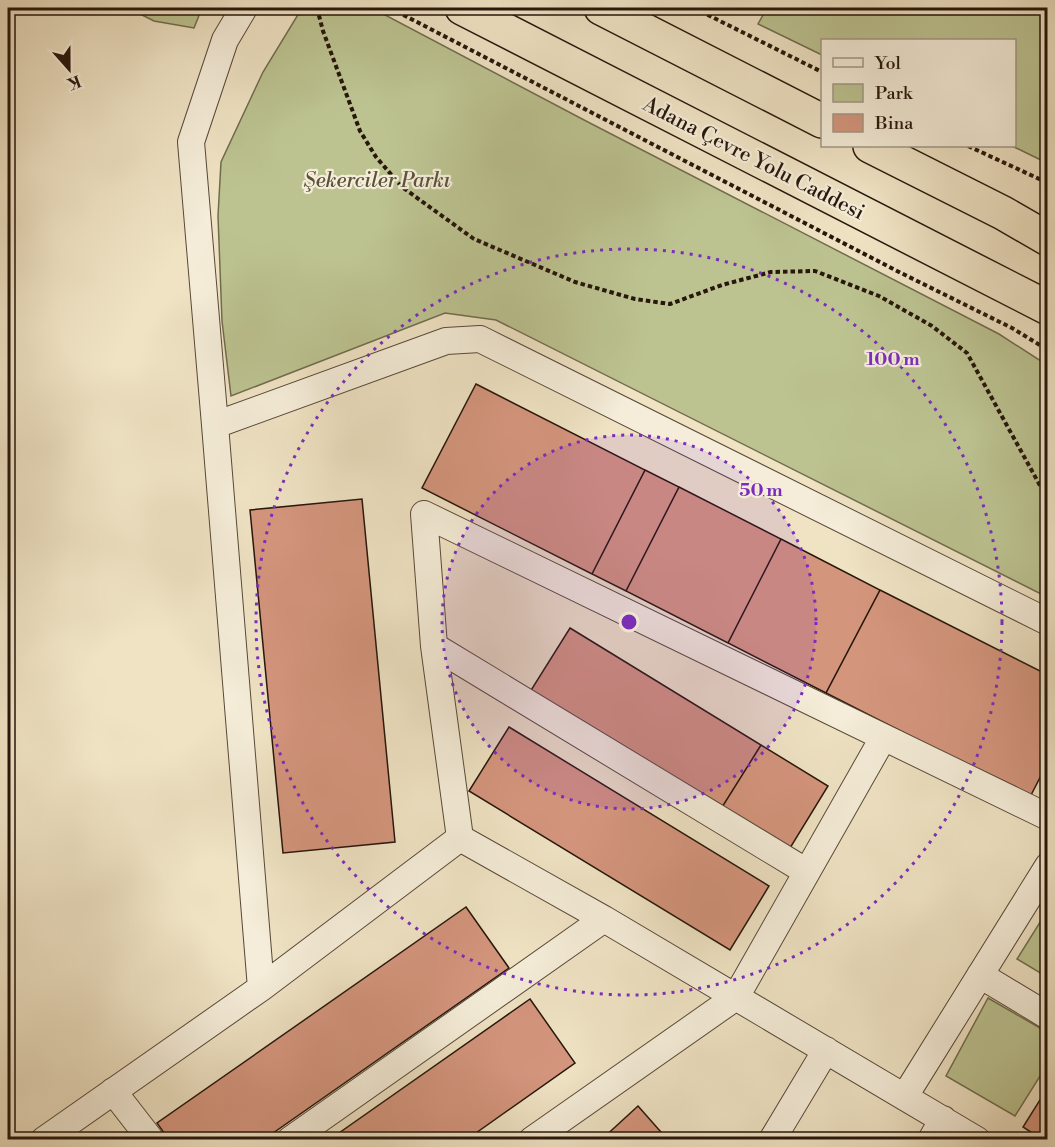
<svg xmlns="http://www.w3.org/2000/svg" width="1055" height="1147" font-family="'Libre Bodoni',serif">
<style>
.green{fill:#bcc391;stroke:#716c4e;stroke-width:1.5}
.building{fill:#d4957d;stroke:#26160b;stroke-width:1.5}
.lines{fill:none;stroke-linecap:round;stroke-linejoin:round}
.street-casing{stroke:#584939;stroke-width:28}
.highway-casing{stroke:#26160b;stroke-width:36}
.path{stroke:#26160b;stroke-width:4;stroke-dasharray:4.5 3;stroke-linecap:butt}
.street{stroke:#f5edd9;stroke-width:26}
.highway{stroke:#efe3c4;stroke-width:33}
.ring{fill:none;stroke:#7b2cbf;stroke-width:3;stroke-dasharray:3 6}
.labels{text-anchor:middle;stroke-width:4.5;stroke-linejoin:round;paint-order:stroke}
.street-label{font-size:21px;fill:#26160b;stroke:#f5edd9}
.park-label{font-size:21px;font-style:italic;fill:#5a533a;stroke:#f5edd9}
.centre{fill:#7b2cbf;stroke:#f5edd9;stroke-width:3}
.ring-label{font-size:18px;text-anchor:middle;font-weight:bold;fill:#7b2cbf;stroke:#f5edd9;stroke-width:4.5;stroke-linejoin:round;paint-order:stroke}
</style>
<rect width="100%" height="100%" fill="#efe3c4"/>
<filter id="stains"><feTurbulence type="fractalNoise" baseFrequency=".00333" numOctaves="4"/><feColorMatrix values="0 0 0 0 .2 0 0 0 0 .09 0 0 0 0 .02 0 0 0 .5 -.17"/></filter>
<radialGradient id="worn" r=".72"><stop offset=".6" stop-color="#630" stop-opacity="0"/><stop offset="1" stop-color="#630" stop-opacity=".3"/></radialGradient>
<!-- green -->
<path class="green" d="M128,8H202L194,28L154,21Z
M302,8H372L586,121L999,334L1047,365V597L496,320L445,313L231,396L222,321L218,216L221,162L263,72Z
M767,8H1047V163L1012,146H1014V40H822V55L758,24Z
M1047,911V977L1017,959Z
M988,998L1047,1032V1065L1015,1116L946,1076Z"/>
<!-- building -->
<path class="building" d="M476,384L645,470L592,574L422,488Z
M645,470L679,487L626,591L592,574Z
M679,487L781,539L728,643L626,591Z
M362,499L395,842L283,853L250,510Z
M781,539L880,590L826,693L728,643Z
M880,590L1048,675V762L1030,797L826,693Z
M570,628L761,745L719,812L528,695Z
M509,727L769,886L730,950L469,791Z
M761,745L828,786L787,853L719,812Z
M466,907L509,968L263,1140H169L157,1123Z
M530,999L575,1063L466,1140H329Z
M1048,1087V1140H1043L1023,1127Z
M638,1106L668,1140H601Z"/>
<g class="lines">
<defs>
<path id="street" d="M215,425L191,142L225,40L244,8
M434,646L807,872
M460,838L434,646L424,514L1048,817
M460,838L604,919L977,1140
M980,975L1048,1016
M261,988L460,838
M113,1091L151,1140
M905,1096L1048,866
M44,1140L261,988L215,425L446,341L480,339L1048,622
M290,1140L604,919
M532,1140L736,997L883,738
M772,1140L826,1050
M931,1140L943,1119"/>
<path id="highway" d="M462,8L1048,308
M601,8L822,121
M870,146L1003,213L1048,239"/>
</defs>
<!-- street casing -->
<use href="#street" class="street-casing"/>
<!-- highway casing -->
<use href="#highway" class="highway-casing"/>
<!-- path -->
<path class="path" d="M317,8L323,31L360,131L376,157L402,187L474,239L575,282L635,299L670,304L722,285L771,272L815,271L879,296L932,326L967,353L1048,500
M390,8L901,273L1012,328L1048,350
M694,8L822,72
M968,146L1048,183"/>
<!-- street -->
<use href="#street" class="street"/>
<!-- highway -->
<use href="#highway" class="highway"/>
</g>
<!-- distance rings -->
<circle cx="629" cy="622" r="187" fill="#7b2cbf" fill-opacity=".12"/>
<g class="ring">
<circle cx="629" cy="622" r="187"/>
<circle cx="629" cy="622" r="373"/>
</g>
<g class="labels">
<!-- street labels -->
<g class="street-label">
<text transform="translate(754 158) rotate(27)" y="7">Adana Çevre Yolu Caddesi</text>
</g>
<!-- park labels -->
<g class="park-label">
<text x="377" y="187">Şekerciler Parkı</text>
</g>
</g>
<circle cx="629" cy="622" r="9" class="centre"/>
<g class="ring-label">
<text x="893" y="365">100 m</text>
<text x="761" y="496">50 m</text>
</g>
<!-- margin -->
<rect width="1055" height="1147" fill="none" stroke="#efe3c4" stroke-width="30"/>
<rect x="9" y="9" width="1037" height="1129" fill="none" stroke="#26160b" stroke-width="3"/>
<rect x="15" y="15" width="1025" height="1117" fill="none" stroke="#26160b" stroke-width="1.5"/>
<!-- legend -->
<rect x="821" y="39" width="195" height="108" fill="#f5edd9" stroke="#a29787" stroke-width="1.5"/>
<rect x="833" y="58" width="30" height="9" fill="#f5edd9" stroke="#a29787" stroke-width="1.5"/>
<text x="875" y="69" font-size="18" fill="#26160b">Yol</text>
<rect x="833" y="84" width="30" height="18" fill="#bcc391" stroke="#a29787" stroke-width="1.5"/>
<text x="875" y="99" font-size="18" fill="#26160b">Park</text>
<rect x="833" y="114" width="30" height="18" fill="#d4957d" stroke="#a29787" stroke-width="1.5"/>
<text x="875" y="129" font-size="18" fill="#26160b">Bina</text>
<!-- north arrow -->
<g transform="translate(69 69) rotate(159)" stroke="#f5edd9" stroke-width="4.5" paint-order="stroke">
<path d="M0-4.5L10 22L0 15L-10 22Z" fill="#26160b"/>
<text y="-9" font-size="16" font-weight="bold" text-anchor="middle" fill="#26160b">K</text>
</g>
<rect width="100%" height="100%" filter="url(#stains)"/>
<rect width="100%" height="100%" fill="url(#worn)"/>
</svg>
